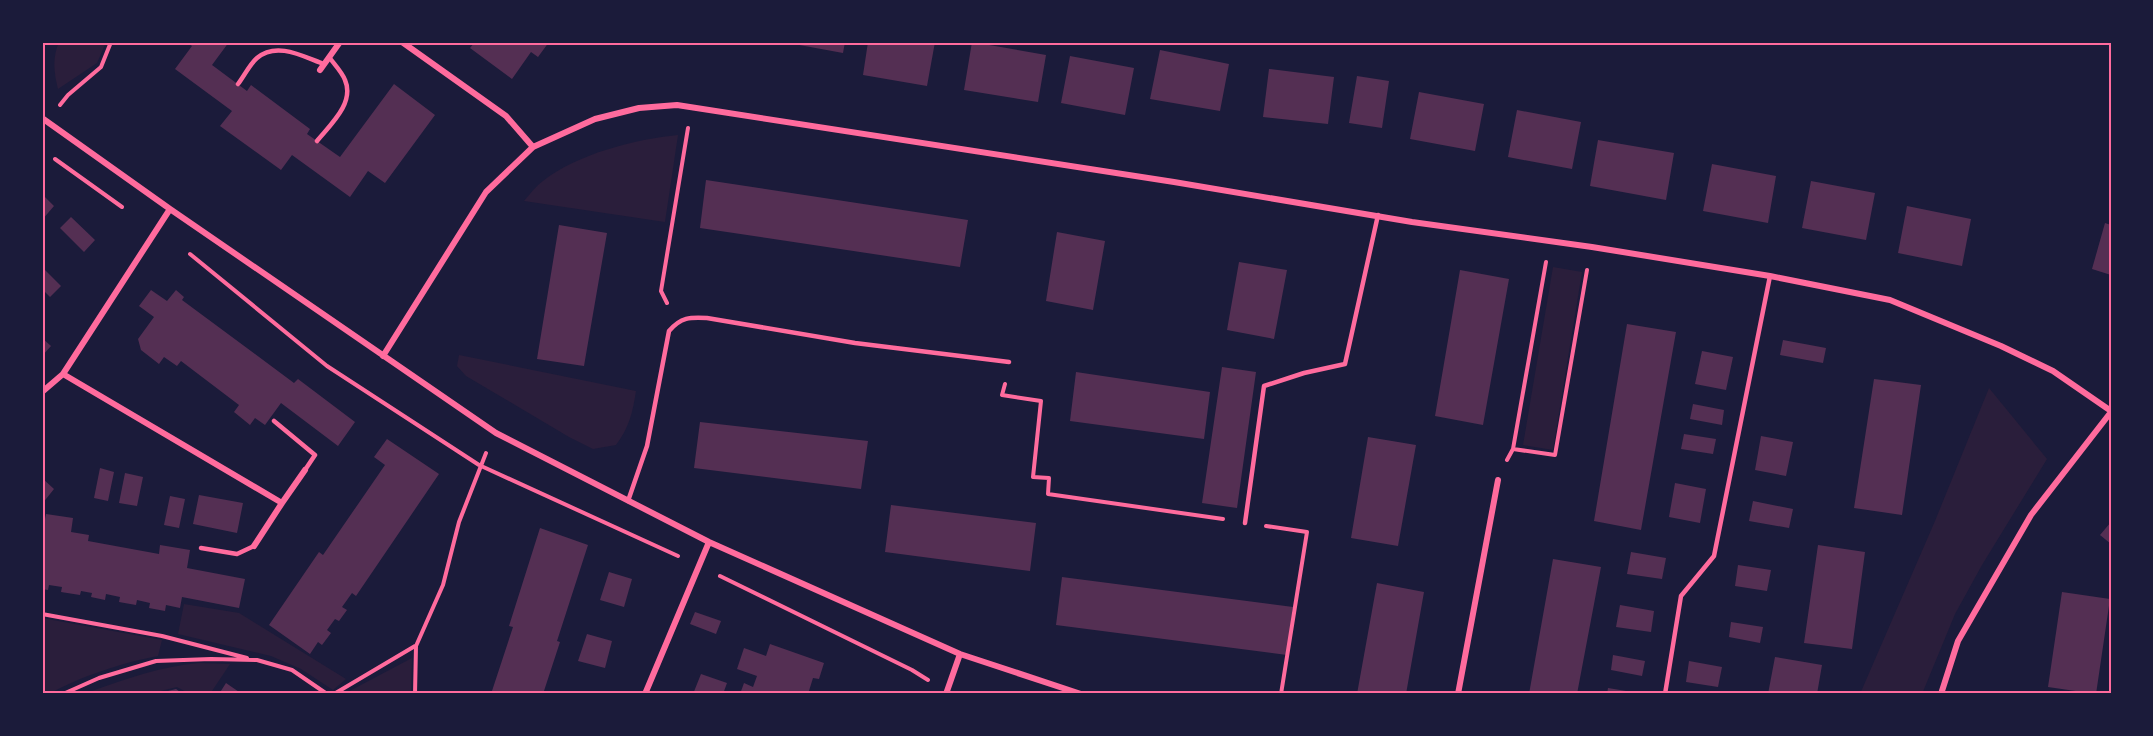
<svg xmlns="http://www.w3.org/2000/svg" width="2153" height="736" font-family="'IBM Plex Serif',serif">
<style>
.green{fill:#2a1e3b}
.building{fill:#542f53}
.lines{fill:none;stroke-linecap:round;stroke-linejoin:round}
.path{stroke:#ff6b9d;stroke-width:4}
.service{stroke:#ff6b9d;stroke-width:4.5}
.minor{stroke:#ff6b9d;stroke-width:6}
.neatline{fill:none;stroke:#ff6b9d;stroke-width:2}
</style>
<rect width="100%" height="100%" fill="#1b1b3a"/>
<!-- green -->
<path class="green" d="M59,42H106L97,63L58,89C54,73 52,58 59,42Z
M678,135L665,222L524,201C530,194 536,186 543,181C577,154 636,139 678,135Z
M1553,267L1582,272L1553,450L1523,445Z
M459,355L636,391C633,411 629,428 616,445L593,449L569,437L466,376L457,366Z
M1989,388L2047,459L1982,565L1955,614L1922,694H1860L1935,521Z
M184,604L239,613L346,679L333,690L301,669L271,656L178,634Z
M42,618L162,640L158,656C124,662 79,677 49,694H42Z
M412,658L411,694H344Z
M200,663L230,664L210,694H190L177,687L148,694H95L89,692C125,679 162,666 200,663Z"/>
<!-- building -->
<path class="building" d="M187,42H229L212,65L247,91L251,85L310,129L307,134L340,157L394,84L435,115L385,183L368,171L350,197L292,155L281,170L220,126L232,111L175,69L192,46Z
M475,42H549L538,57L531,52L512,79L470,48Z
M783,42H845L843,53Z
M868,42H935L927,86L863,75Z
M972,42L1046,55L1038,102L964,90Z
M1160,50L1229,64L1220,111L1150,99Z
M1070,56L1134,68L1125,115L1061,103Z
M1269,69L1334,77L1328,124L1263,117Z
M1357,76L1389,81L1382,128L1349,123Z
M1419,92L1484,104L1475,151L1410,139Z
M1517,110L1581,122L1572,169L1508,157Z
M1598,140L1674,153L1666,200L1590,186Z
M1712,164L1776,176L1768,223L1703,211Z
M706,180L968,220L960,267L700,228Z
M1811,181L1875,193L1866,240L1802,228Z
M42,194L54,206L42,220Z
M1907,206L1971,219L1962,266L1898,253Z
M71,217L95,240L84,252L60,228Z
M2105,223L2111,225V275L2092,269Z
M559,225L607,233L584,366L537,359Z
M1057,232L1105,241L1093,310L1046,301Z
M1239,262L1287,270L1274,339L1227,330Z
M42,267L61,286L50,297L42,289Z
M1460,270L1509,279L1483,425L1435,416Z
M151,290L167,301L176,290L184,297L182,300L294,383L298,379L355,422L338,446L281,403L265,425L255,418L250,425L234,412L239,405L181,361L177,366L164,357L159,364L141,350L138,339L154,317L139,306Z
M1627,324L1676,332L1641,530L1594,521Z
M42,338L51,346L42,356Z
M1783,340L1826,348L1823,363L1780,355Z
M1702,351L1733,357L1726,390L1695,384Z
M1222,367L1256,372L1237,508L1202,503Z
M1076,372L1210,392L1204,439L1070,421Z
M1874,379L1921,385L1902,515L1854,508Z
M1693,404L1724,410L1722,425L1690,419Z
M700,422L868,441L861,489L694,468Z
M1684,434L1716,439L1713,454L1681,449Z
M1761,436L1793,442L1786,476L1755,470Z
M1368,437L1416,445L1398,546L1351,538Z
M387,439L439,474L356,596L352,593L342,607L347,610L339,621L335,619L327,630L331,633L322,645L318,642L310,654L269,625L319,552L323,555L385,465L374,457Z
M100,468L114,472L108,501L94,498Z
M125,473L143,477L137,506L119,503Z
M42,478L54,489L42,504Z
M1675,483L1706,489L1700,523L1669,517Z
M199,495L243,503L237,533L193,524Z
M170,496L185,499L179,528L164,525Z
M1753,501L1793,509L1789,528L1749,521Z
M891,505L1036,523L1030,571L885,552Z
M46,514L73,518L71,532L89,535L88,541L159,554L160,545L190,550L187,568L245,579L239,608L182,597L180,608L166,605L165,611L149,608L150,603L137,600L136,605L119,602L120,597L106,594L105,600L91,597L92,593L81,591L80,595L61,592L62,587L49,585L48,590L42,589V534Z
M2111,522V544L2100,535Z
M540,528L588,545L557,641L560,642L543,694H491L513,627L509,626Z
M1818,545L1865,552L1852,649L1804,643Z
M1631,552L1666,558L1662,579L1627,574Z
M1553,559L1601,567L1577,694H1529Z
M1738,565L1771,570L1767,591L1735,586Z
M609,572L632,579L624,607L600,600Z
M1062,577L1293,607L1287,655L1056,625Z
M1377,583L1424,592L1406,694H1357Z
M2062,592L2110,599L2096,694L2048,687Z
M1620,605L1654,611L1651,632L1616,627Z
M695,612L721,621L716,634L690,624Z
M1731,622L1763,627L1760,643L1729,637Z
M587,634L612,641L605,668L578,661Z
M770,644L824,663L819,679L813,678L808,694H740L744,683L753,687L757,676L737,669L744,648L766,656Z
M1613,655L1645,661L1642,676L1611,670Z
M1775,657L1822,665L1817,694H1768Z
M1689,661L1722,667L1718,687L1686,682Z
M701,674L727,683L723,694H693Z
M226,683L242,694H219Z
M1608,688L1638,693V694H1607Z
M176,689L183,694H160V693Z"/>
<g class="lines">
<!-- path -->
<path class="path" d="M60,105L68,95L101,67L111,42
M55,159L122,207
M190,254L327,366L479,465L678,556
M667,303L661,291L688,128
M1005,384L1002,395L1041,401L1033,477L1049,478L1048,494L1223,519
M1513,449L1555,455L1587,270
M1507,460L1513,449L1546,262
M1266,526L1307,532L1281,694
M720,576L912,670L928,680
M42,614L162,636L247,658
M63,694L99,678L156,661L211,659L257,660L292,670L327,694
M334,694L415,646
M415,694L416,646L443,585L459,522L486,453"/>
<!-- service -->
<path class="service" d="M238,84C244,76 250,64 257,58C277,41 304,57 324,64
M317,141C330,125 355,103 345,80C342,72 334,64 329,57
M274,421L315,455L305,470
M628,501L647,446L669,331C681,317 690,317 707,318L855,343L1009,362
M1245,523L1264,386L1304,373L1345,364L1378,215
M201,548L237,554L254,546
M1665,694L1681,596L1714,556L1770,276"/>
<!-- minor -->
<path class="minor" d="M402,42L506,116L533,147
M320,70L340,42
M42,118L170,209L496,433L709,542L960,654L1081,694
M383,356L486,192L533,147L595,119L639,108L677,105L1174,182L1412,222L1592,247L1770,276L1890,300L2001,346L2053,371L2111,411
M63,374L282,503L254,546
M42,392L63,374L170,209
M282,503L305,470
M645,694L709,542
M946,694L960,654
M1458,694L1498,480
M1941,694L1958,641L2031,515L2111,412"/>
</g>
<!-- border -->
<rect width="2153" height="736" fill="none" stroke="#1b1b3a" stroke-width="87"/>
<rect x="44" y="44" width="2066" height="648" class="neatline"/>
</svg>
